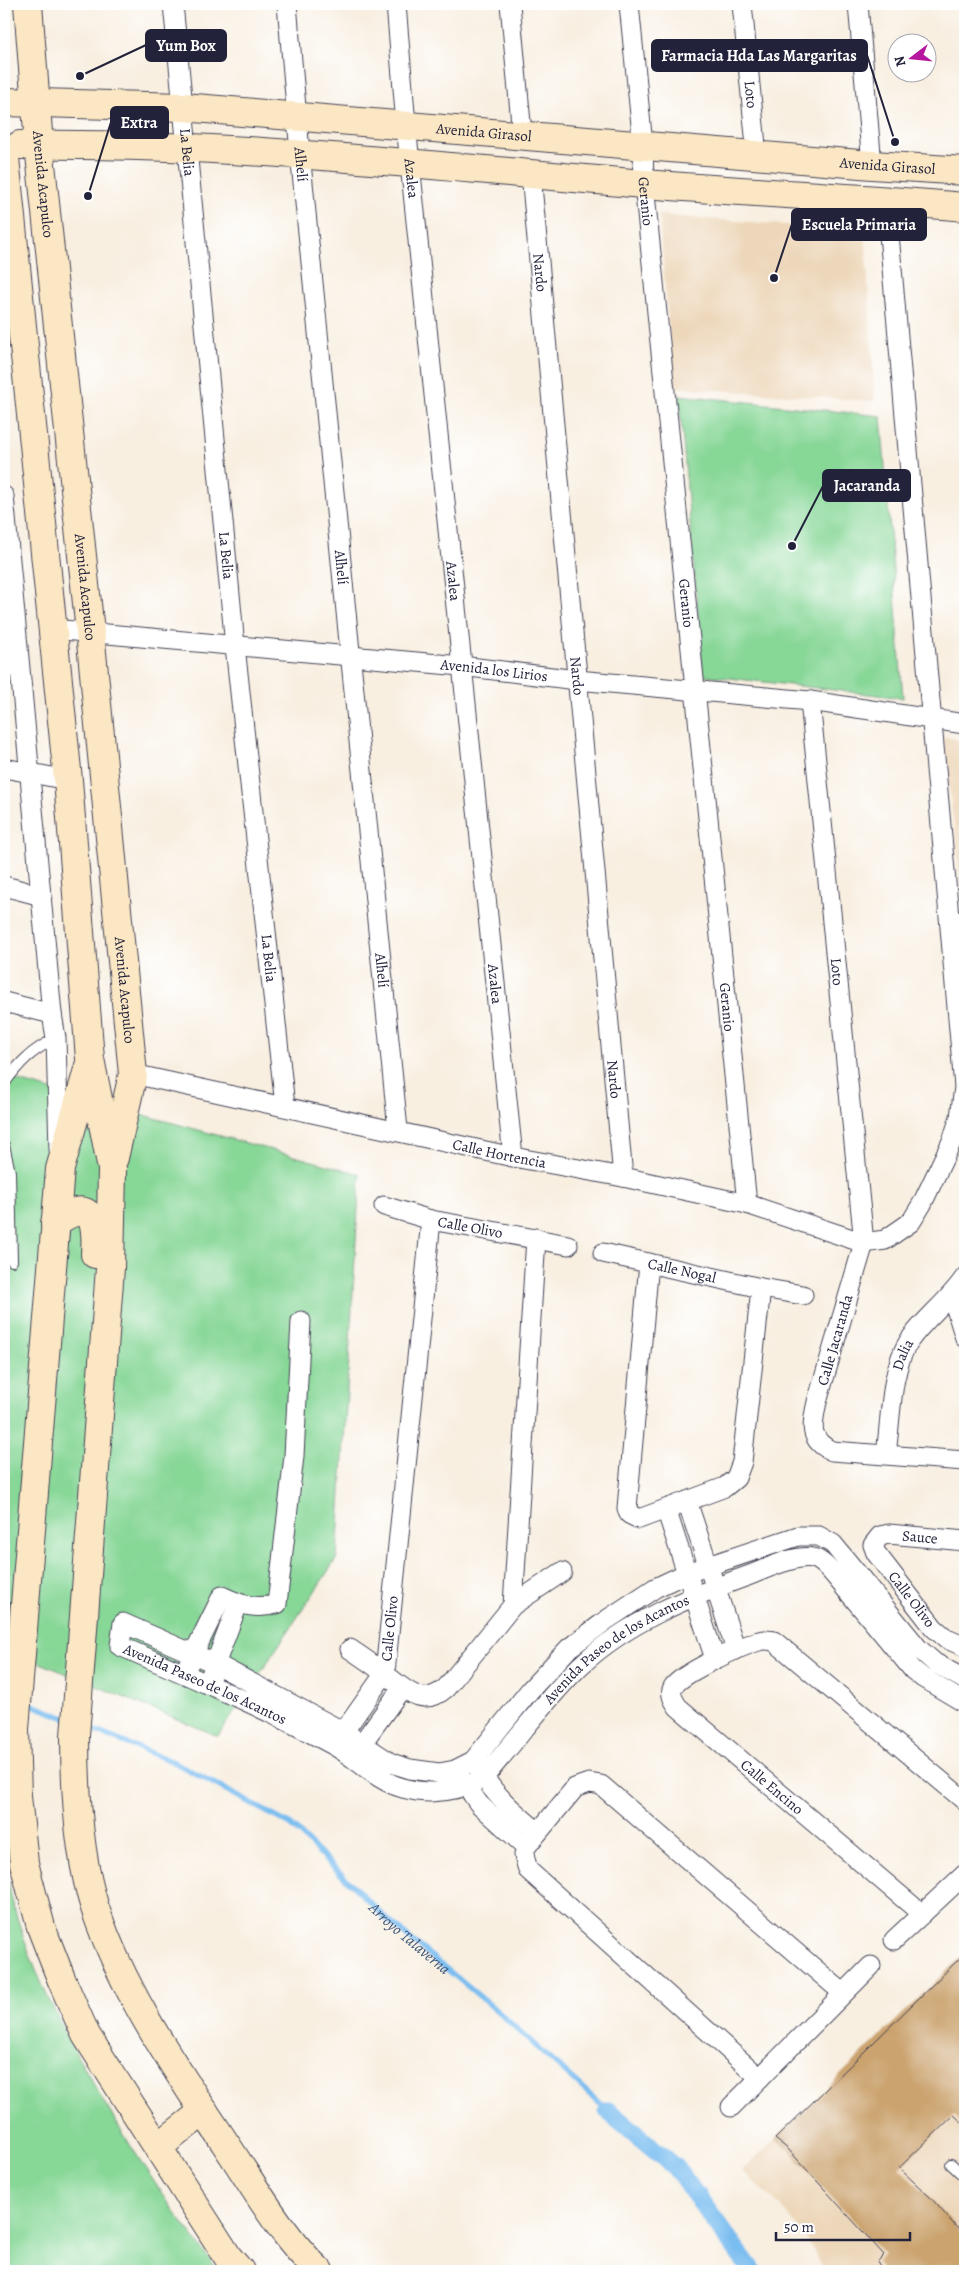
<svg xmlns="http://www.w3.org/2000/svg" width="969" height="2275" font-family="Alegreya,serif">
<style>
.built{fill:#edd7ba}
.green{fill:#87d797;stroke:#547c69}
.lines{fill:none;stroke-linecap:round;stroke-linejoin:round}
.stream{stroke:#7abdf0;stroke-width:5.5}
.canal{stroke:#7abdf0;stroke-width:19}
.building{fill:#cba36e}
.lane-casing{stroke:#424154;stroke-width:12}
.street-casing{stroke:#424154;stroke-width:21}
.secondary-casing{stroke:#424154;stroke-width:30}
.lane{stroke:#fff;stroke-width:10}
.street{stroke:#fff;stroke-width:19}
.secondary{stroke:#fbe7c3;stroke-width:28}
.labels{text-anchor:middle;stroke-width:4;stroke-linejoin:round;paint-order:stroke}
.street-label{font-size:15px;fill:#22223b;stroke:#fff}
.water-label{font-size:16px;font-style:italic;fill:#41587a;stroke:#fff}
.leader{fill:none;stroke:#22223b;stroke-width:2}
.callout-dot{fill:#22223b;stroke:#fff;stroke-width:2}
.callout{fill:#22223b;stroke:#22223b;stroke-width:2}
.callout-label{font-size:16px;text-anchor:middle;font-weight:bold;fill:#fff}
</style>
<rect width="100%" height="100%" fill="#fff"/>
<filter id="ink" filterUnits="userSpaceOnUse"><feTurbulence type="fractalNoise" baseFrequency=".02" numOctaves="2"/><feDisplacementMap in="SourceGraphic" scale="10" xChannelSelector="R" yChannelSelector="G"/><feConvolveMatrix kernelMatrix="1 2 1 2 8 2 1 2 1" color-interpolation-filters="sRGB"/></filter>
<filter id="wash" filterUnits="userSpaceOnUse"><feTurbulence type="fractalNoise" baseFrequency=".0096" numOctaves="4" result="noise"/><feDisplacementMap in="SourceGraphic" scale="20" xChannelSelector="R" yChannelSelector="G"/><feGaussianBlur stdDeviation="1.12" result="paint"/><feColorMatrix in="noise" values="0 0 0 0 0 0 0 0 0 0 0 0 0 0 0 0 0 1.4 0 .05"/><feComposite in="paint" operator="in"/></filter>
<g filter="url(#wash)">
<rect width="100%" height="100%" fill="#f8efe1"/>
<!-- built -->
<path class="built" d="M659,215L865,231L875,401L674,387Z
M943,737L965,741V900H963Z
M965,1953V2271H825L808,2241L784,2210L742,2171Z"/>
<!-- green -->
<path class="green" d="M679,395L881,416L903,698L703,675Z
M4,1077L360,1174L337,1558L218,1736L4,1648Z
M4,1855C7,1872 9,1890 14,1907C33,1976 68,2041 104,2102C139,2161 177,2218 219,2271H4Z"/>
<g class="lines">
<!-- stream -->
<g class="stream">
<path d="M25,1702L68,1719"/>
<path id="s1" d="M83,1726L174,1762L291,1825L390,1922L496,2010L608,2111"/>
</g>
<!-- canal -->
<path class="canal" d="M608,2111L675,2167L752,2271"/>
</g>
<g id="blocks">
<!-- building -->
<path class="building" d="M965,1953V2125L954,2115L899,2168L931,2198L965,2237V2271H882L877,2262L884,2255L788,2149L775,2139Z"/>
</g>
</g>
<g filter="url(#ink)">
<use href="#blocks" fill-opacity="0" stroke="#424154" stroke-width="1"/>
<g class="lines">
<defs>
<path id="lane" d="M950,918L965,916
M4,1084C20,1062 31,1051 56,1038
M4,1145L10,1172L12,1261
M951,2164L965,2177"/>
<g id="street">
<path id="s2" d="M173,4L235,646L285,1106"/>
<path id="s3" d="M287,4L300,153L398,1130"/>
<path id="s4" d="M396,4L406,125L513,1157"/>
<path d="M510,4L522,134"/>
<path id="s5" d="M629,4L643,145L644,184L747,1204"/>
<path id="s6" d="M742,4L757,156"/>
<path d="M858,4L872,165"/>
<path id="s7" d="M531,174L623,1177"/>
<path d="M4,496L52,1014L56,1038L59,1150"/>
<path id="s8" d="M52,629L461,666L577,680L810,701L965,724"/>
<path id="s9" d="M810,701L864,1243L817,1402C812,1425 808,1440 832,1451L965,1461"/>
<path d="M4,768L68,780"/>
<path d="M4,886L42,896"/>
<path d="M4,1002L52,1014"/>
<path id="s10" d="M133,1074L513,1157L623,1177L747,1204L864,1243L885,1240L911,1222L922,1204L952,1141L960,1117L964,1087L886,200"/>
<path id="s11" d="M384,1206L431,1220L568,1245"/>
<path id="s12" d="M603,1253L761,1288L803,1295"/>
<path d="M649,1263L627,1508L629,1514L639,1519L725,1487L736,1478L742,1462L761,1288"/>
<path d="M952,1296L965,1338"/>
<path id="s13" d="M886,1454C891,1420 890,1370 909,1341C925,1318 949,1301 965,1277"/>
<path d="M687,1501L736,1650"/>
<path d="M666,1509L715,1659"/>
<path id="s14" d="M965,1541L889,1534L880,1536L873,1545L876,1553L934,1628L947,1639L965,1647"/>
<path d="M513,1605L536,1238"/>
<path d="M350,1649C362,1657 374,1665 385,1674C405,1689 422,1709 446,1688L513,1605L562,1572"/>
<path d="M188,1665L222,1596C241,1605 257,1610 277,1604L294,1456L301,1321"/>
<path d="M211,1675L238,1604"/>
<path id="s15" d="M965,1680L935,1663L918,1648L833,1544L819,1536H798L687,1573L655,1588L608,1619L569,1648L530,1690L473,1761L455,1770L439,1773L410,1769L391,1763L344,1732L214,1663L123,1623L120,1646C191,1677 264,1707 333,1745C357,1758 376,1781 403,1788C432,1796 457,1792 483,1778C516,1741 545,1700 580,1666C628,1621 689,1597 750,1575C766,1569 802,1551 818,1560C825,1564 830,1570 835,1576L913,1670L923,1678L965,1703"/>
<path id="s16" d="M337,1741L385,1673L431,1220"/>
<path d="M355,1753L402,1688"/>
<path d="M478,1768C493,1794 515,1813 538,1832"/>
<path d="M460,1777L479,1804L526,1847"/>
<path d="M922,1914L678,1707C674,1701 669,1694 673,1687C682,1673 741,1646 759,1641C764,1639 768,1640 774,1641L965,1801"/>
<path d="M894,1940L965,1874"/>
<path d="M760,2078L528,1870L524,1855L526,1847L575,1788L589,1783L601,1785L843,1993"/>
<path d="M731,2107L871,1966"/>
</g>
<g id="secondary">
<path id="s17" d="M28,4L39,145L90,632L133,1074L114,1158"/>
<path id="s18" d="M4,102L183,107L872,165L965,171"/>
<path d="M20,145C217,142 413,164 609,181C728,192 847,196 965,207"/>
<path d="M4,148L68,780L90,1059L112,1169L110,1268L75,1736C75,1791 78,1855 95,1908C123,1993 176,2069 225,2143C254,2186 281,2235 319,2271"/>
<path d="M89,1066L60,1169L15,1729L17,1796L24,1863L41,1927L62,1981L86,2035L228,2257L240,2271"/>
<path d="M55,1223C92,1196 97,1221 95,1254"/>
<path d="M158,2147L204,2111"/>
</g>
</defs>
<!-- lane casing -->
<use href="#lane" class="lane-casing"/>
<!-- street casing -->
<use href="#street" class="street-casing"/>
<!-- secondary casing -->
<use href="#secondary" class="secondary-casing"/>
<!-- lane -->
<use href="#lane" class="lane"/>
<!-- street -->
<use href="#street" class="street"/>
<!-- secondary -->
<use href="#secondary" class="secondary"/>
</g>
</g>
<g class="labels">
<!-- street labels -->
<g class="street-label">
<text dy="5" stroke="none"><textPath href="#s6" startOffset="91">Loto</textPath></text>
<text dy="5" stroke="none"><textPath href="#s18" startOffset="481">Avenida Girasol</textPath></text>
<text dy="5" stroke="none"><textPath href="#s2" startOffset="149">La Belia</textPath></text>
<text dy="5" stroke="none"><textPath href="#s3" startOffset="161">Alhelí</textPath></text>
<text dy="5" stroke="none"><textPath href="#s18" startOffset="886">Avenida Girasol</textPath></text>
<text dy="5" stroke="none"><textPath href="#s4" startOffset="175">Azalea</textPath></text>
<text dy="5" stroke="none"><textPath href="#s17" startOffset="181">Avenida Acapulco</textPath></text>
<text dy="5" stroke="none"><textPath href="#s5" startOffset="198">Geranio</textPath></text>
<text dy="5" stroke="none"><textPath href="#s7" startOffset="99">Nardo</textPath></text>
<text dy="5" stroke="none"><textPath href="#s2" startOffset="554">La Belia</textPath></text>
<text dy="5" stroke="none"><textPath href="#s3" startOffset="566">Alhelí</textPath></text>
<text dy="5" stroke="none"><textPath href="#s4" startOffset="580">Azalea</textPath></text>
<text dy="5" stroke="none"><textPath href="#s17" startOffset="586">Avenida Acapulco</textPath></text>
<text dy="5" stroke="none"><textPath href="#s5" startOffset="602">Geranio</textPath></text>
<text dy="5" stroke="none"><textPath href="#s8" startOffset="444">Avenida los Lirios</textPath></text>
<text dy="5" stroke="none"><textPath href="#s7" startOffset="504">Nardo</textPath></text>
<text dy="5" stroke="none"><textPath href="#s2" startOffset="959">La Belia</textPath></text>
<text dy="5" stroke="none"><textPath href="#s3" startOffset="971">Alhelí</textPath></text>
<text dy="5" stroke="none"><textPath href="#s9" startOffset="272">Loto</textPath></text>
<text dy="5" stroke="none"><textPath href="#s4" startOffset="985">Azalea</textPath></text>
<text dy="5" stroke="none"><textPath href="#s17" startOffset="991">Avenida Acapulco</textPath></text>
<text dy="5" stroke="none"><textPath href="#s5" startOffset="1008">Geranio</textPath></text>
<text dy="5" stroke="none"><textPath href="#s7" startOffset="909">Nardo</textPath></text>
<text dy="5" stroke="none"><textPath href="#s10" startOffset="375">Calle Hortencia</textPath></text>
<text dy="5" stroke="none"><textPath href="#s11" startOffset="89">Calle Olivo</textPath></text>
<text dy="5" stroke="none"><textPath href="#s12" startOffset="81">Calle Nogal</textPath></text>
<text transform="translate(835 1340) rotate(-74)" y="5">Calle Jacaranda</text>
<text dy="5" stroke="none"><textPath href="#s13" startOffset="101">Dalia</textPath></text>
<text transform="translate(920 1537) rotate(5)" y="5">Sauce</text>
<text dy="5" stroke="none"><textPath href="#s14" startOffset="164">Calle Olivo</textPath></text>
<text dy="5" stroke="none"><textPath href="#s16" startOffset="128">Calle Olivo</textPath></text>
<text dy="5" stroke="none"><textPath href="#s15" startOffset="1634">Avenida Paseo de los Acantos</textPath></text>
<text dy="5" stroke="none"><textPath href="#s15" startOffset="1139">Avenida Paseo de los Acantos</textPath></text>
<text transform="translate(772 1787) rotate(40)" y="5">Calle Encino</text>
</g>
<!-- water labels -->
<g class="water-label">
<text dy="6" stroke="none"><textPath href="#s1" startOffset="395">Arroyo Talaverna</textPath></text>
</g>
</g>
<!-- callouts -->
<path class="leader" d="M80 76L146 45M895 142L867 55M88 196L111 122M774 278L792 224M792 546L823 486"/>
<g class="callout-dot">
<circle cx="80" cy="76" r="5"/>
<circle cx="895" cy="142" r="5"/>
<circle cx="88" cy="196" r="5"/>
<circle cx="774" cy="278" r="5"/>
<circle cx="792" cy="546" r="5"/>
</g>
<g class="callout">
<rect x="146" y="30" width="80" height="31" rx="5"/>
<rect x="652" y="40" width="215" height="31" rx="5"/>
<rect x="111" y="107" width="57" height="31" rx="5"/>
<rect x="792" y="209" width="134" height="31" rx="5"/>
<rect x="823" y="470" width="87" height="31" rx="5"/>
</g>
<g class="callout-label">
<text x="186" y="51">Yum Box</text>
<text x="759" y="61">Farmacia Hda Las Margaritas</text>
<text x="139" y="128">Extra</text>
<text x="859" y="230">Escuela Primaria</text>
<text x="867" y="491">Jacaranda</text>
</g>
<!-- margin -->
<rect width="969" height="2275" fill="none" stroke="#fff" stroke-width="20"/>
<!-- north arrow -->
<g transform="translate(912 58) rotate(254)"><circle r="24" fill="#ffffff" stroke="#a7a7b1"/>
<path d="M0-4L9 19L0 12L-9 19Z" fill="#b5179e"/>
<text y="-8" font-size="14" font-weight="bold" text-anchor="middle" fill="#22223b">N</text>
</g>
<!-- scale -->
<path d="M776 2232v8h134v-8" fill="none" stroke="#22223b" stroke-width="2.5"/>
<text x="784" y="2232" font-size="15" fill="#22223b" stroke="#ffffff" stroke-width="4" paint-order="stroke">50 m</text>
</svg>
